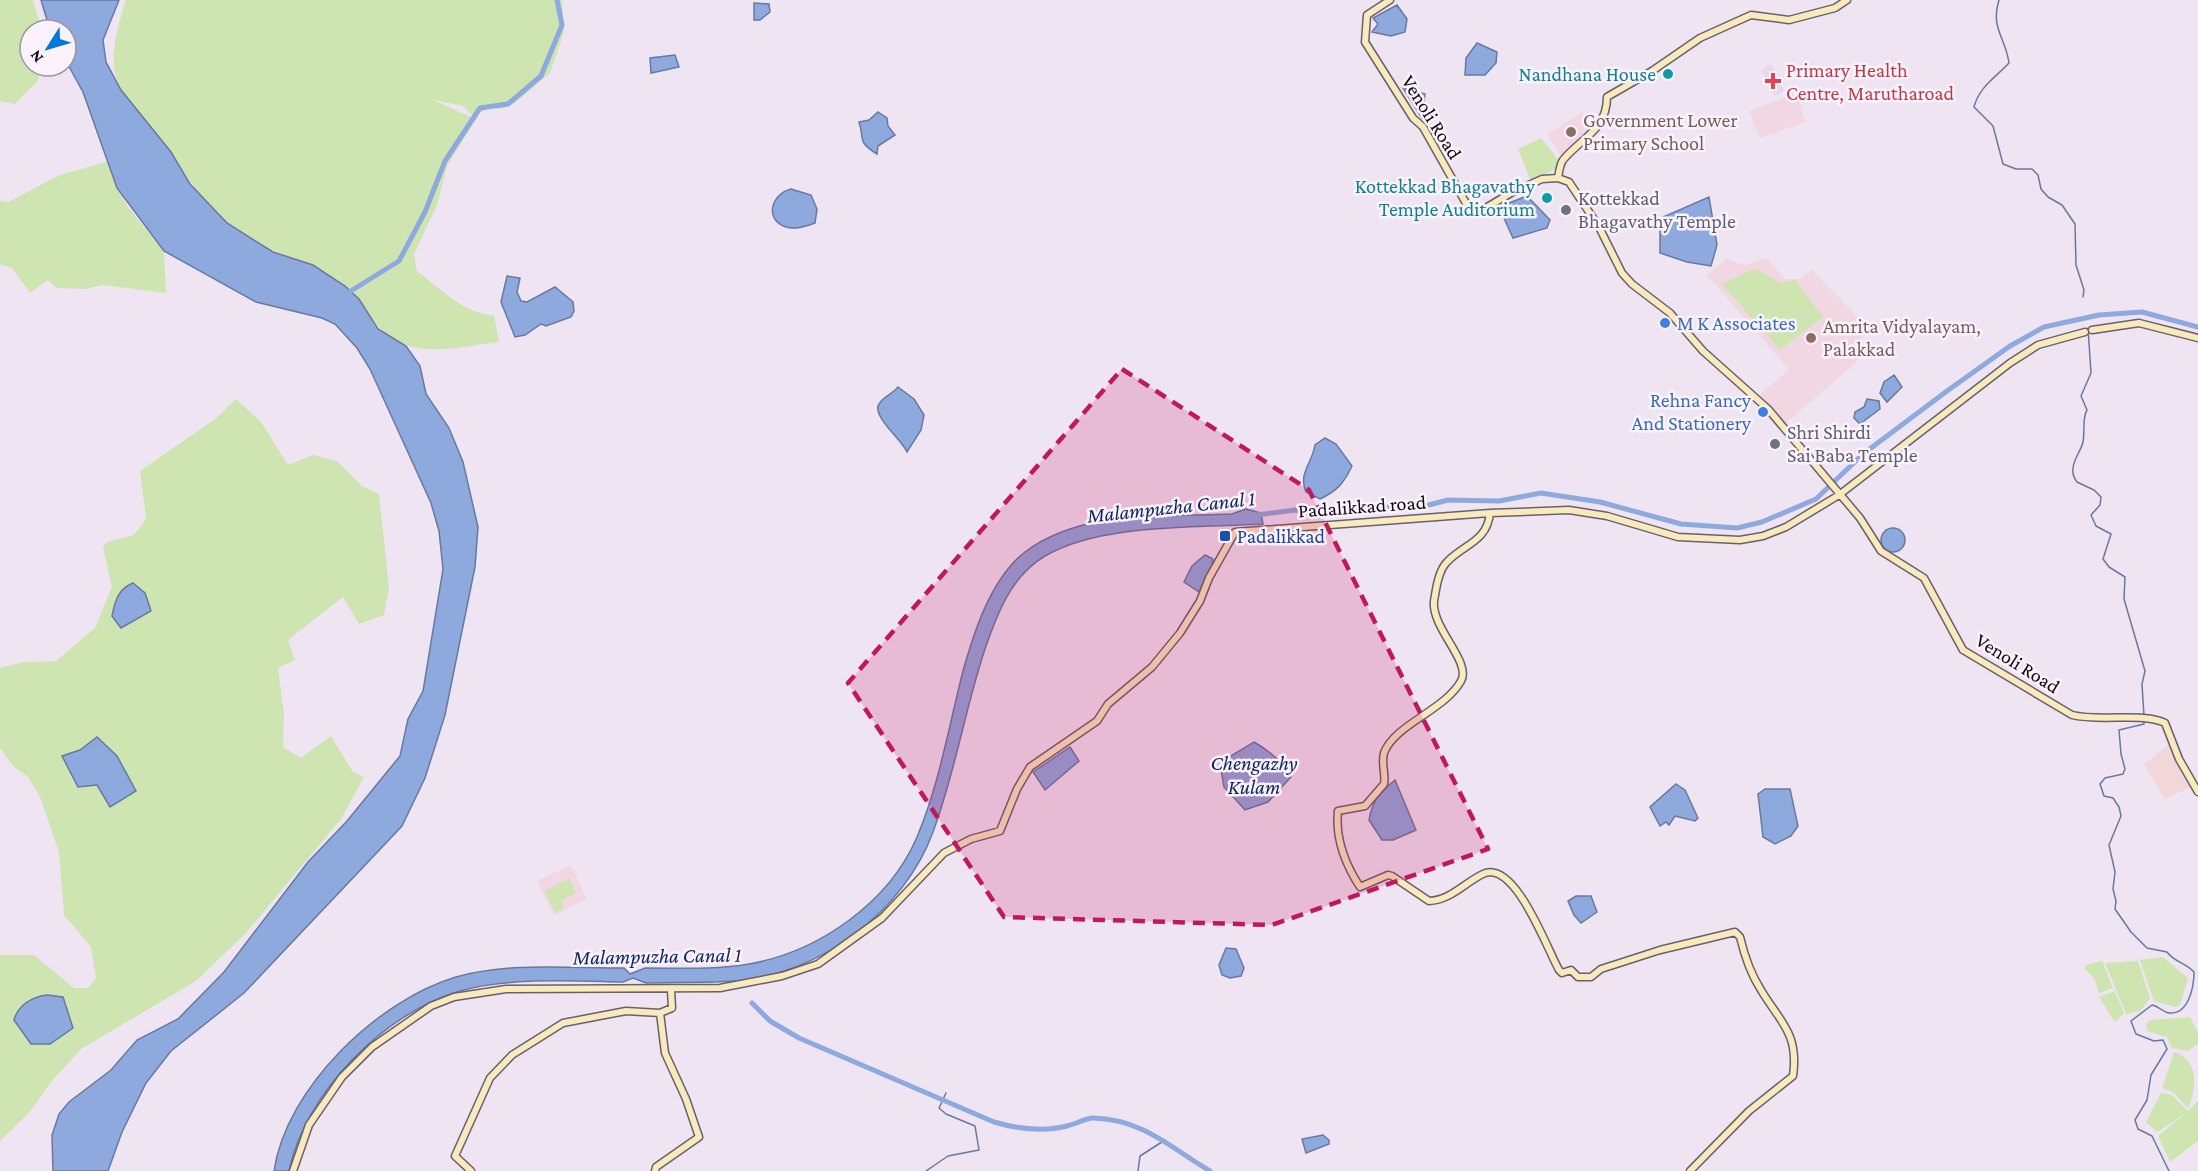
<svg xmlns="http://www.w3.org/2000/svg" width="2198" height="1171" font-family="'Crimson Pro',serif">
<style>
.commercial{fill:#f2d7da}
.built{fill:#e8d8ec}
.education{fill:#f0d7e1}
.green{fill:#cee5b2}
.water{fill:#8ea9de;stroke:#6879a0;stroke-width:1.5}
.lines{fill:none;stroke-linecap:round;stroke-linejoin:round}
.stream{stroke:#6879a0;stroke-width:1.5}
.canal{stroke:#8ea9de;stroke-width:5}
.secondary-casing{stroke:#69606b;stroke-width:9}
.secondary{stroke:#f9eabe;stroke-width:6}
.marked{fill:#c2185b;fill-opacity:0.2;stroke:#c2185b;stroke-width:4.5;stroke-dasharray:12 8;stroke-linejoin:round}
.culture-dot{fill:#0f9aa8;stroke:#fbf2fd;stroke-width:2}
.health-dot{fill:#e0444e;stroke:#fbf2fd;stroke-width:2}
.education-dot{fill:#8d6e63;stroke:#fbf2fd;stroke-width:2}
.worship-dot{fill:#6b7280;stroke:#fbf2fd;stroke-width:2}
.shop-dot{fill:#3f7fe0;stroke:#fbf2fd;stroke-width:2}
.transit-dot{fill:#1a4fb4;stroke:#fbf2fd;stroke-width:2}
.labels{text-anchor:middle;stroke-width:5;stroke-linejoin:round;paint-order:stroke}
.health-label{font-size:20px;fill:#be3a42;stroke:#fbf2fd;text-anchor:start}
.culture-label{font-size:20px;fill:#0d838f;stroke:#fbf2fd;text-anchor:end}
.street-label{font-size:20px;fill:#0e0a0e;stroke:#fbf2fd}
.education-label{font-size:20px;fill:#785e54;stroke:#fbf2fd;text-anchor:start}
.worship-label{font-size:20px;fill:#5b616d;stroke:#fbf2fd;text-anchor:start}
.shop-label{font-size:20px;fill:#366cbe;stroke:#fbf2fd;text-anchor:start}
.transit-label{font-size:20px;fill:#164399;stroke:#fbf2fd;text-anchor:start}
.water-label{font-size:21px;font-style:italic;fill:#0c2965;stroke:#fbf2fd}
</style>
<rect width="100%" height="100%" fill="#efe4f2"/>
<!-- commercial -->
<path class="commercial" d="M2170,744L2193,786L2165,799L2144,764Z"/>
<!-- built -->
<path class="built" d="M1771,64L1784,91L1775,96L1761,70Z"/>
<!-- education -->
<path class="education" d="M1797,93L1805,122L1760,138L1749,111Z
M1582,112L1593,128L1562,158L1547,135Z
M1767,258L1785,279H1799L1812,270L1870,330L1853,345L1859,360L1786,423L1760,394L1789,370L1707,275L1727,259L1744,265Z
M571,865L587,899L554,915L537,881Z"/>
<!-- green -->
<path class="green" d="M0,0H33L42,30H30V66H42L38,80L15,104L0,101Z
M126,0H562L564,32L550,73L515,103L502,109L488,108L474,117L463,106L433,100L476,119L447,166L437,205L414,254L417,271C438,287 467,316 494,315L499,342C470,345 439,354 409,346C375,337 369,305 344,286C312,261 272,255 239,232C208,212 191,182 171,153C153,126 118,102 114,67C112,44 119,22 126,0Z
M1541,138L1560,162L1557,168L1531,182L1518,149Z
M109,161L112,177L128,207L164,251L166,293L103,285L85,289L57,288L48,280L30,293L12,268L0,264V201L8,202L60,175Z
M1755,268L1781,283L1795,280L1823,317L1780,350L1722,284Z
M236,399L261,422L288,465L313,455L337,461L362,486L379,494L389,588L384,615L359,624L343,597L288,640L295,660L278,668L284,714L283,747L301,758L331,736L353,772L364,777L341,819L245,934L196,981L81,1049L51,1082L30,1112L0,1141V955H34L74,988H88L96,978L91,947L64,915L59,852L40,797L28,777L13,766L0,748V668L23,662L56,661L95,628L112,587L103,547L107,542L134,535L146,519L140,471L215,419Z
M569,878L576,893L561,901L564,908L555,912L545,891Z
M2163,957L2188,978L2180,1005L2175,1007L2154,1001L2140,960Z
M2102,961L2113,988L2099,993L2094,978L2085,969V965Z
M2138,961L2150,999L2140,1011L2126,1014L2105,963Z
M2115,991L2124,1014L2115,1022L2099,997Z
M2190,1017L2198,1032V1044L2188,1051L2172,1048L2167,1037L2147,1031L2146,1025L2150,1020Z
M2174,1052C2198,1059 2198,1087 2188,1108L2173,1092L2162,1088Z
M2161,1093L2172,1095L2188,1111L2198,1101V1141L2170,1162L2158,1136L2185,1114L2157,1132L2146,1122Z"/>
<!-- water -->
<path class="water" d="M41,0H119L103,40L106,62L121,90L171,152L190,184L227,223L273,252L313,265L345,286L359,299L378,329L406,346L420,366L426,394L449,428L463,462L478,527L475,567L445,715L425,778L402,826L244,993L171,1051L146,1083L122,1132L108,1171H53L52,1135L59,1114L69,1102L111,1070L137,1040L178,1019L224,972L308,862L347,821L400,756L408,719L423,691L443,569L439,531L431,503L370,369L357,348L335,324L322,318L256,302L164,251L117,188L83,92L66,61V30H50Z
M754,3L769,4L770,12L760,20H754Z
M1397,5L1407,19L1405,32L1391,36L1372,32L1378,24L1373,18Z
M1477,43L1497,52L1496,63L1485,75H1465L1466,58Z
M675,55L679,67L651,73L650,58Z
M1403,88L1425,94L1422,118Z
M878,112L887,118L888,126L895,135L878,146L877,154C856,141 865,139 859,122L869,120Z
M791,189L811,195L817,209L815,223C806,226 795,230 786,227C764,220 771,194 791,189Z
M1527,196L1550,220L1547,228L1513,238L1499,207Z
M1709,197L1717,245L1711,266L1687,262L1660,253V221L1663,217Z
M507,276L520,278L517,292L521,301L527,302L555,287L573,302L574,311L571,317L546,326L541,324L525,335L515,337L501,302Z
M1894,375L1902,387L1887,402L1880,393L1884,382Z
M898,387L914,399L924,415L921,430L907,452C902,440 875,419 878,406C881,397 892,395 898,387Z
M1867,399L1879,401L1880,409L1860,424L1854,418L1855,412L1864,407Z
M1325,438L1336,444L1352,466C1344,483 1337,491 1320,499L1306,492C1298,473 1312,464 1315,445Z
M1246,509L1261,513L1263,524C1198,528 1101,523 1045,556C1011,576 997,614 985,649C965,709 955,773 933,832C904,911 821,974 736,981C706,983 676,982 646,983L633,978L623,982C573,981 509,977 460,991C384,1013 305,1093 289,1171H274C286,1088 378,1000 456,977C509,962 569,968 624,968L630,974L645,968C679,968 716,970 749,964C818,952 889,903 917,837C939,785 949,726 963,671C974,632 991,578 1025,552C1082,509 1165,517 1232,514Z
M1881 540a12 12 0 1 1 24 0a12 12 0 1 1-24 0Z
M1205,555L1213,559L1212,566L1199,592L1184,582L1192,566Z
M133,583L145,593L151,611L121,628L112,616C115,601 118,589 133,583Z
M97,737L117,756L136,791L110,807L97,785L78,787L62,756L80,750Z
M1254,742C1270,751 1282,761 1291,777L1268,802L1245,810L1224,787L1221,770L1229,757Z
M1070,747L1079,761L1045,790L1033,772Z
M1395,780L1416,830L1393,840H1382L1369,820C1372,801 1380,792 1395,780Z
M1676,784L1685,790L1698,818L1695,821L1675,816L1669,825L1666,822L1660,826L1650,807Z
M1765,789H1790L1798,826L1791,836L1775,844L1763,837L1758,794Z
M1576,896H1591L1597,912L1581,923L1574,915L1568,901Z
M1226,948L1236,949L1244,968L1241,976L1230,978L1222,975L1219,965Z
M47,995L63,997L73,1028L50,1044H31L14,1020C18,1005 32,997 47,995Z
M1323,1135L1329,1140V1144L1306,1153L1302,1139Z"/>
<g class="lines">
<!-- stream -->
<path class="stream" d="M1999,0C1990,28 2006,38 2009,63C1996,77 1979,87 1974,107L1993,126L2003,164L2016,169H2032L2038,175L2041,189L2048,197L2062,205L2075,224L2076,265L2084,290L2083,297
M2088,328L2091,373L2081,396L2087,410C2082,418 2085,432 2083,442C2081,451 2074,458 2073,468C2072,474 2074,478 2077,482L2094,490L2101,497L2100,505L2091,515L2096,526L2111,534L2103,559L2109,567L2125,577L2124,599L2145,671L2142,684L2144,716
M2144,720V724L2119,730L2121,754L2125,769L2123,774L2105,778L2100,784L2104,796L2113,798L2119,807L2121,816L2109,845L2115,872L2113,889L2116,901L2115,909L2131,932L2147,948L2167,952C2174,962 2186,963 2194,972C2194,986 2189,1015 2169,1013C2162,1012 2159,1006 2152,1005L2131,1021L2136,1034L2154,1041L2163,1040L2167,1049L2151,1075L2147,1100L2135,1120L2138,1129L2152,1136L2169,1171
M926,1171L948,1156L979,1150L975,1126L946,1114L939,1108L946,1093
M1138,1171L1140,1156L1165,1140"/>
<!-- canal -->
<path class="canal" d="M346,294L399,261L425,212L445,161L480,108L508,104L541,76L562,25L557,0
M1257,515L1295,510L1321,514L1395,506H1425L1448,500L1499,501L1541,493L1600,502L1681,524L1737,528L1762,522L1816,499L1863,454L1947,391L2010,346L2044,327L2099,315L2142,312L2198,327
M752,1003L770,1021L799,1038L994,1122C1018,1129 1043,1132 1067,1126C1076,1124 1086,1118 1093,1118C1142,1119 1171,1148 1210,1171"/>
<defs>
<path id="secondary" d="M1390,0L1367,15L1365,42L1413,118L1423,127L1467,205L1477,213L1511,193L1542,179L1558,178L1569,182L1599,227L1622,273L1632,284L1670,313L1703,351L1768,409L1860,518L1881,551L1924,578L1963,650L2072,715C2099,722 2145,712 2165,723L2179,759L2198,792
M1558,178C1559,172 1560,164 1563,160C1581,138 1607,130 1607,97L1652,71L1700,38L1751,15L1789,20L1835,8L1847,0
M2092,330L2139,323L2198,338
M1490,513C1487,542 1464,544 1447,562C1438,571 1436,590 1434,601C1431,628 1472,662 1461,681C1445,710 1394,725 1384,753C1381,764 1386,774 1384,784L1365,806L1338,811C1335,839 1345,864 1360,887L1388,875L1392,876L1429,901C1451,900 1464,883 1483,874C1515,859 1547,949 1559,970L1562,973L1571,970L1578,977H1591L1601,969L1660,950L1735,932L1740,937C1744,954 1752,976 1761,990C1780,1022 1799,1033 1793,1076L1749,1111L1690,1171
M293,1171L309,1125L342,1077L372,1047L431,1006L454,997L506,989L720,988L782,976L818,964L882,918L944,853L971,839L1000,831L1017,789L1030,767L1097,721L1108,704L1152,667L1180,633L1200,601L1209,578L1235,532L1490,513L1569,510L1607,516L1678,537L1740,540L1763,536L1786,527L1839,495L2010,363L2038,345L2085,332
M471,1171L455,1156L490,1078L512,1055L563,1023L626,1011L660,1013L672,1008L671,990
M655,1171L656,1167L699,1137L686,1099L665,1053L660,1013"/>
</defs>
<!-- secondary casing -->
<use href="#secondary" class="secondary-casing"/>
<!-- secondary -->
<use href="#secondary" class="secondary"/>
</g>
<!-- marked area -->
<path class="marked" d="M1122,369L1309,490L1488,849L1272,925L1004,917L848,683Z"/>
<!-- markers -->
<g class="culture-dot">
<circle cx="1668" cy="74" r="6"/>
<circle cx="1547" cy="198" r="6"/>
</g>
<path class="health-dot" d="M1770 72h6v6h6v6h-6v6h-6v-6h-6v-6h6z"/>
<g class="education-dot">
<circle cx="1571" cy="132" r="6"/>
<circle cx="1811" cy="338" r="6"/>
</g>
<g class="worship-dot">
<circle cx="1566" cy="210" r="6"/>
<circle cx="1775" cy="444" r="6"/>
</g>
<g class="shop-dot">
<circle cx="1665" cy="323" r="6"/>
<circle cx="1763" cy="412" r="6"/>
</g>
<rect class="transit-dot" x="1219" y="530" width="12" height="12" rx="3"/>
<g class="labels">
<!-- health labels -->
<g class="health-label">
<text x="1786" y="77">Primary Health<tspan x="1786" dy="23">Centre, Marutharoad</tspan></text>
</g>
<!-- culture labels -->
<g class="culture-label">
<text x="1656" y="81">Nandhana House</text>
<text x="1535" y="193">Kottekkad Bhagavathy<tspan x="1535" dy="23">Temple Auditorium</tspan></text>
</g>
<!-- street labels -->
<g class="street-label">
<text transform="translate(1432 117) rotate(58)" y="7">Venoli Road</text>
<text transform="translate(1362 506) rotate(-4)" y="7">Padalikkad road</text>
<text transform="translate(2018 663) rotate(32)" y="7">Venoli Road</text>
</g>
<!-- education labels -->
<g class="education-label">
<text x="1583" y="127">Government Lower<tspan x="1583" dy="23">Primary School</tspan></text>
<text x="1823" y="333">Amrita Vidyalayam,<tspan x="1823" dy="23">Palakkad</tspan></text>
</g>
<!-- worship labels -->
<g class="worship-label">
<text x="1578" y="205">Kottekkad<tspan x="1578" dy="23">Bhagavathy Temple</tspan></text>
<text x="1787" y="439">Shri Shirdi<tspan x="1787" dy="23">Sai Baba Temple</tspan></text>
</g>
<!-- shop labels -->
<g class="shop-label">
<text x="1677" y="330">M K Associates</text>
<text x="1751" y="407" text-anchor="end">Rehna Fancy<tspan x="1751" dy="23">And Stationery</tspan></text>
</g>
<!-- transit labels -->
<g class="transit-label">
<text x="1237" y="543">Padalikkad</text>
</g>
<!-- water labels -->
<g class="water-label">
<text transform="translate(1171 507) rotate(-6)" y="7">Malampuzha Canal 1</text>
<text x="1254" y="770">Chengazhy<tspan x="1254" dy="24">Kulam</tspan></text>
<text transform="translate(657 956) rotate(-1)" y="7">Malampuzha Canal 1</text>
</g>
</g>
<!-- north arrow -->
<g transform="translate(48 48) rotate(233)"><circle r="28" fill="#fbf2fd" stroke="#9c959d" stroke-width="1.5"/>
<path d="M0-4.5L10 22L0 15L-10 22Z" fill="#0177de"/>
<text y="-9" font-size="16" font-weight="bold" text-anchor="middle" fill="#0e0a0e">N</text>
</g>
</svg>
